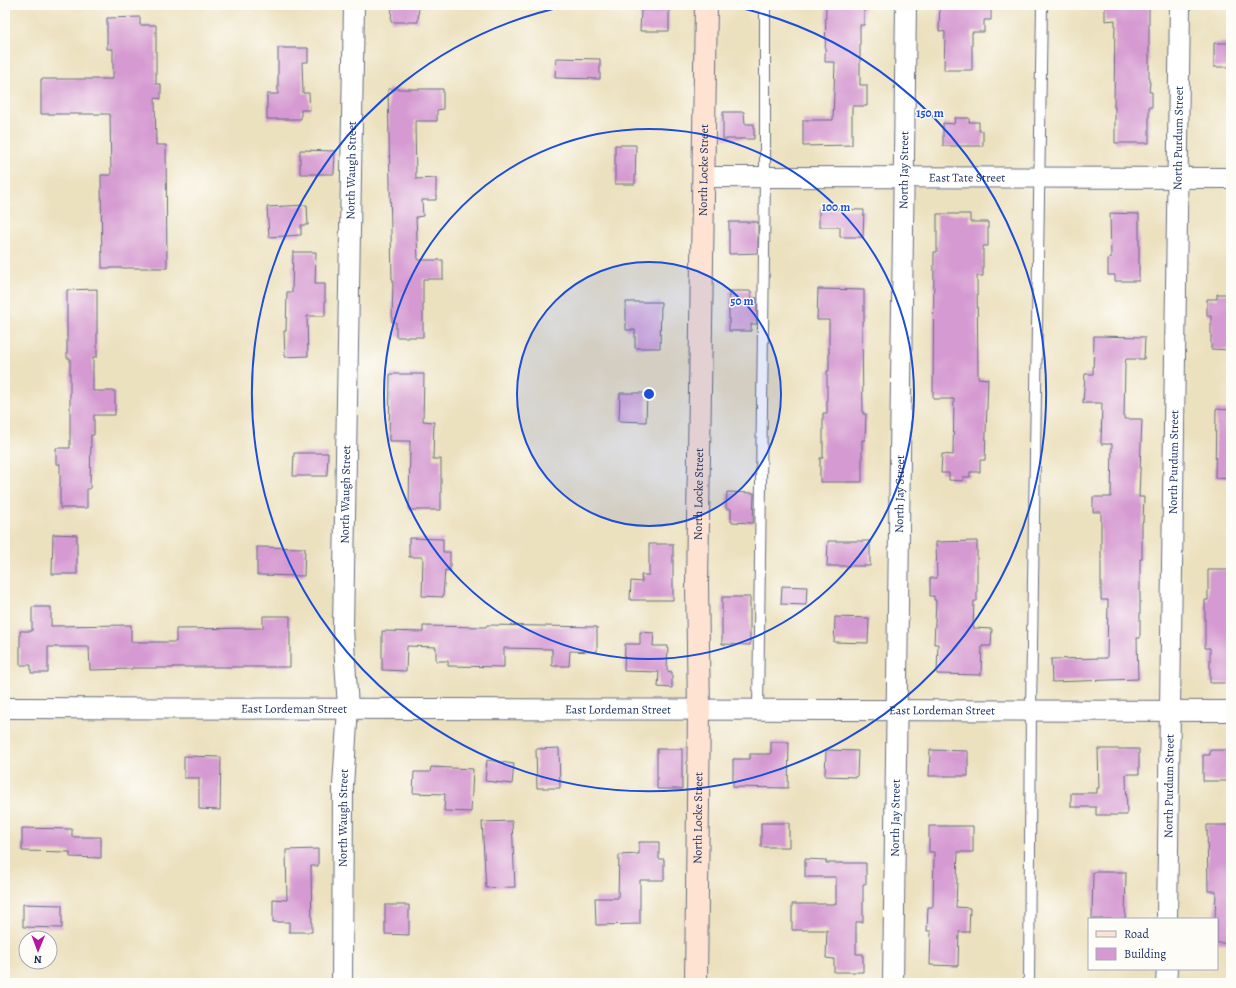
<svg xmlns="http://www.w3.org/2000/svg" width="1236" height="988" font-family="Alegreya,serif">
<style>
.building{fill:#d59ad1}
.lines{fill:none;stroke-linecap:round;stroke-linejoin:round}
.lane-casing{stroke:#646d80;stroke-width:12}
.street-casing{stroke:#646d80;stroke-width:22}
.secondary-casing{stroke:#646d80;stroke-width:24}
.lane{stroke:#fff;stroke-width:10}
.street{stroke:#fff;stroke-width:20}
.secondary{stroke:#fee3d2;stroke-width:22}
.ring{fill:none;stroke:#1d4ed8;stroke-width:2}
.labels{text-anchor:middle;stroke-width:3;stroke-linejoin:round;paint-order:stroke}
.street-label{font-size:12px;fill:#1b2f5e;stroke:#fdfcf7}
.centre{fill:#1d4ed8;stroke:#fdfcf7;stroke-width:2}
.ring-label{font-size:12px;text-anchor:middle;font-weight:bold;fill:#1d4ed8;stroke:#fdfcf7;stroke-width:3;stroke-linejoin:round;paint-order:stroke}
</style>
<rect width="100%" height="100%" fill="#fdfcf7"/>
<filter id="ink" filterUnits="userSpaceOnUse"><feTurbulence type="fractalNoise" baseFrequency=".025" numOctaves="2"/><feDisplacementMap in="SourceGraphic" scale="8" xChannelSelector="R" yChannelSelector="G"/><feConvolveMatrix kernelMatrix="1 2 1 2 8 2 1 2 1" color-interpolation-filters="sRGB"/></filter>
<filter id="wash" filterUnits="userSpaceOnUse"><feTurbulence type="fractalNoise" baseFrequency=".012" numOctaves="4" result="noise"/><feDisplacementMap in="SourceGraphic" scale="16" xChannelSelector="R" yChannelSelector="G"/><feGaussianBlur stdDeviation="0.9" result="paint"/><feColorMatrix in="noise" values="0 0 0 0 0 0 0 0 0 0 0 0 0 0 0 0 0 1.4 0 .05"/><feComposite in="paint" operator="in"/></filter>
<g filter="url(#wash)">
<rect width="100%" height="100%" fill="#ece1bf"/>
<g id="blocks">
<!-- building -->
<path class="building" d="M392,5H419L418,22H391Z
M826,5H864V25H860V85H867V106H852V145L803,146V120H833L835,62H825Z
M940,5H991V20H984V32H972V70H944L945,32L939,31Z
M1105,5H1149V82H1150L1149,92H1152V107H1149V143H1115V107H1114L1115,20L1105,21Z
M641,10H669V31H640Z
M140,17V25H156V84H161V99L155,98L156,145H166L167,268H102L101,175H111L110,114H41V79H113V49H107V18Z
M1214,43H1231V67H1214Z
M278,48H308V62H302L303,93H309L310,110H301V119H267V94H278Z
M556,58L600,59V79L555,78Z
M388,89H443V109L437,110V121H415L416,179L436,178V200H422L423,216L416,217L418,260H443V279H423V337H396V322H392L393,279H392Z
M723,112H744L745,124H754V139H723Z
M955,118H969V122H979V131H983V146H943V123L954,124Z
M615,145H636L635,184H615Z
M300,150L335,151L334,174H300Z
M307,205L308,225H301V235L269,237L267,207Z
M819,209L864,210L863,237H840V227H819Z
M1110,213L1139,214V281H1115V275H1108V258H1111Z
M937,214H970V222H988V246H983V276H977L978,378L988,379L985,460H980V472H970V477H963V481L949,480V473H941L942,454L953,455L954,399H933L934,252H937Z
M729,222H758V253L729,254Z
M293,252H316L315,284H325V316H307L308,356L285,357L284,331H286L287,292H292Z
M97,289V357H93V391H115V415H94V435H91L90,489H87V508H60V464H56V448H70V358H67V290Z
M818,289L864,290V321H862L863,414H866L865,440H862V482H820V458H823V413H827V371H829V320H817Z
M729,291H751V298H757V324H751V331H729Z
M1217,294H1231V350L1211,349V316H1207V299H1217Z
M626,302H661L660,348H635V330H626Z
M1094,336L1145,337L1144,359H1126L1125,364L1124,419H1142L1139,497H1144L1143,522H1142V559H1140V638H1137L1138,679L1052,682L1051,659L1107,658L1108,600H1101V512H1093V497H1111L1112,444H1101L1102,403H1083L1085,374H1093Z
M390,374H424L423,421L434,422L433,459H441V510H409L410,441H389Z
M620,393H647L646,422L619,421Z
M1216,409L1231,410V479L1215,478Z
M294,453H328L327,476H293Z
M727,492L754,493L753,523L731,522V509H726Z
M53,534L77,535V574H52Z
M409,538L443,539V552H450V571L445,570L443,597L422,596L423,557H409Z
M828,541H870V566H827Z
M977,541V601H974L973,628L992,629L991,646H982L981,675L937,674L938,644H934L936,600H934V596H930V578H937L936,542Z
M649,544H673V600H630L631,581L642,582L641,575H649Z
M257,547L305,548L304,576L257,575Z
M1208,570H1231V683H1210V648H1205V600H1208Z
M782,586L807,587L806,605L781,604Z
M722,597H750V645L722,644Z
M32,607H51V626L131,625V642H176V629L263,628V616H290V667H173V668H132V669L90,670L89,647H48V673H31V665H20V631H32Z
M835,617L869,618L868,643L834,642Z
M487,625L597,627V652L570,651L569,666H552V649L504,648V667L448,666V661H436V647L407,646L406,671L382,670V631L423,632V626L486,627Z
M640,632L654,633L653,646H668L667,671L672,672V688L658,687L659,672L624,671L625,644H640Z
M771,742H789L788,788L733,787V759H750V754H771Z
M559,748L560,788H537L536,749Z
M657,749H682V789H657Z
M1098,749H1139V774H1126L1127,815H1096V807H1071V793H1097V788H1099Z
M826,750L858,751L857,777L825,776Z
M930,750L968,751V776H929Z
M1210,750H1231V781H1203V755H1210Z
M184,756L221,757L220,810L199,809V778H184Z
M487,760L514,764L512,784L485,781Z
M431,767L473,769L471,812L444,811L445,794L413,793L414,772H430Z
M512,821L515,887L486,888L482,822Z
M761,823H789V847H761Z
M1207,825H1231V943H1217V919H1215L1216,891H1208Z
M929,826H973V852H958L956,907L970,908L969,932H959L958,966L930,965L931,931H927L928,907H933L934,852H929Z
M22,828L72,829V837H101V858L70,857V852L22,851Z
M639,842H659V859H664V880H640V924L596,925L595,898H618L619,855L639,854Z
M318,849V866H311L312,932H289V922H273V899L287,900L286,850Z
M805,859L826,860V863H866V884H863V922H856V954H863V972H834V959L826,958L827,930H792V904H836V877H805Z
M1093,872H1126L1125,919H1092Z
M23,904L62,905V928L23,927Z
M385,905H409V935L385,934Z"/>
</g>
</g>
<g filter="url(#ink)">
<use href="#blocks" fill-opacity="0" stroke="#646d80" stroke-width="1"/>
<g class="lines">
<defs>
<path id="lane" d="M758,710L765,177V5
M1029,983L1031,710L1042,5"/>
<g id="street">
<path id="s1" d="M703,177L1231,178"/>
<path id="s2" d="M5,708L1231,711"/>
<path id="s3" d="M1167,919L1180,5"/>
<path id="s4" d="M342,983L343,786L348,708L343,628L354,5"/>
<path id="s5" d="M893,983L906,5"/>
<path d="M1166,983L1167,969"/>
</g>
<g id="secondary">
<path id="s6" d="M696,983L699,710L697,584L706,5"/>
</g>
</defs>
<!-- lane casing -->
<use href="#lane" class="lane-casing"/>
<!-- street casing -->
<use href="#street" class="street-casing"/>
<!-- secondary casing -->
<use href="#secondary" class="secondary-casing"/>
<!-- lane -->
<use href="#lane" class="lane"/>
<!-- street -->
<use href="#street" class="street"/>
<!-- secondary -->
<use href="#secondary" class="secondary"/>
</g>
</g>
<!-- distance rings -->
<circle cx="649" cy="394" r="132" fill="#1d4ed8" fill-opacity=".12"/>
<g class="ring">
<circle cx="649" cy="394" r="132"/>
<circle cx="649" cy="394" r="265"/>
<path d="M732 6A397 397 0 1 1 566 6"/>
</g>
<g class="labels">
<!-- street labels -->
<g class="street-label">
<text dy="4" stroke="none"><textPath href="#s3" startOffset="781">North Purdum Street</textPath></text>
<text dy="4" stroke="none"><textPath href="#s4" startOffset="813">North Waugh Street</textPath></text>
<text dy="4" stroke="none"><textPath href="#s6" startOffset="813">North Locke Street</textPath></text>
<text dy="4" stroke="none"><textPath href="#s5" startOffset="813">North Jay Street</textPath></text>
<text dy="4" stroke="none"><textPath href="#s1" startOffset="264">East Tate Street</textPath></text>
<text dy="4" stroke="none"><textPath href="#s3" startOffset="457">North Purdum Street</textPath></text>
<text dy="4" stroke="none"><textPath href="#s4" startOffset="489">North Waugh Street</textPath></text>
<text dy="4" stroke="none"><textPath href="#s6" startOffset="489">North Locke Street</textPath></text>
<text dy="4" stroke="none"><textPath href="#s5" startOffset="489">North Jay Street</textPath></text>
<text dy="4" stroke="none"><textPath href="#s2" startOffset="289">East Lordeman Street</textPath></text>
<text dy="4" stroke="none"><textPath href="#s2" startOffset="613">East Lordeman Street</textPath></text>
<text dy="4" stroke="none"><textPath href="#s2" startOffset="937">East Lordeman Street</textPath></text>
<text dy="4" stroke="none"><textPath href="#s3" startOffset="133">North Purdum Street</textPath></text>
<text dy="4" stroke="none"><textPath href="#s4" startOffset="165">North Waugh Street</textPath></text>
<text dy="4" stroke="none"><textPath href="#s6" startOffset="165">North Locke Street</textPath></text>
<text dy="4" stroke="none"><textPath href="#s5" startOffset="165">North Jay Street</textPath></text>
</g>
</g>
<circle cx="649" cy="394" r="6" class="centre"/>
<g class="ring-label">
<text x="930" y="117">150 m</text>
<text x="836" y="211">100 m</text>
<text x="742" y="305">50 m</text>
</g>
<!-- margin -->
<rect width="1236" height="988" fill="none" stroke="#fdfcf7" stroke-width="20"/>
<!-- legend -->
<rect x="1088" y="918" width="130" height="52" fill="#fdfcf7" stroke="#a3aaba"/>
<rect x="1096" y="931" width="20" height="6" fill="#fee3d2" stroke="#a3aaba"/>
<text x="1124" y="938" font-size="12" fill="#1b2f5e">Road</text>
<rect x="1096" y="948" width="20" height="12" fill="#d59ad1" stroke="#a3aaba"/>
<text x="1124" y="958" font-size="12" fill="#1b2f5e">Building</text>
<!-- north arrow -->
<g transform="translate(38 950) rotate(181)"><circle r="19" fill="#fdfcf7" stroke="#a3aaba"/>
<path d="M0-3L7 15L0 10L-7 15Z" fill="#b5179e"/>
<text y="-6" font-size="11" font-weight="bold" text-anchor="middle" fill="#1b2f5e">N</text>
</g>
</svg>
